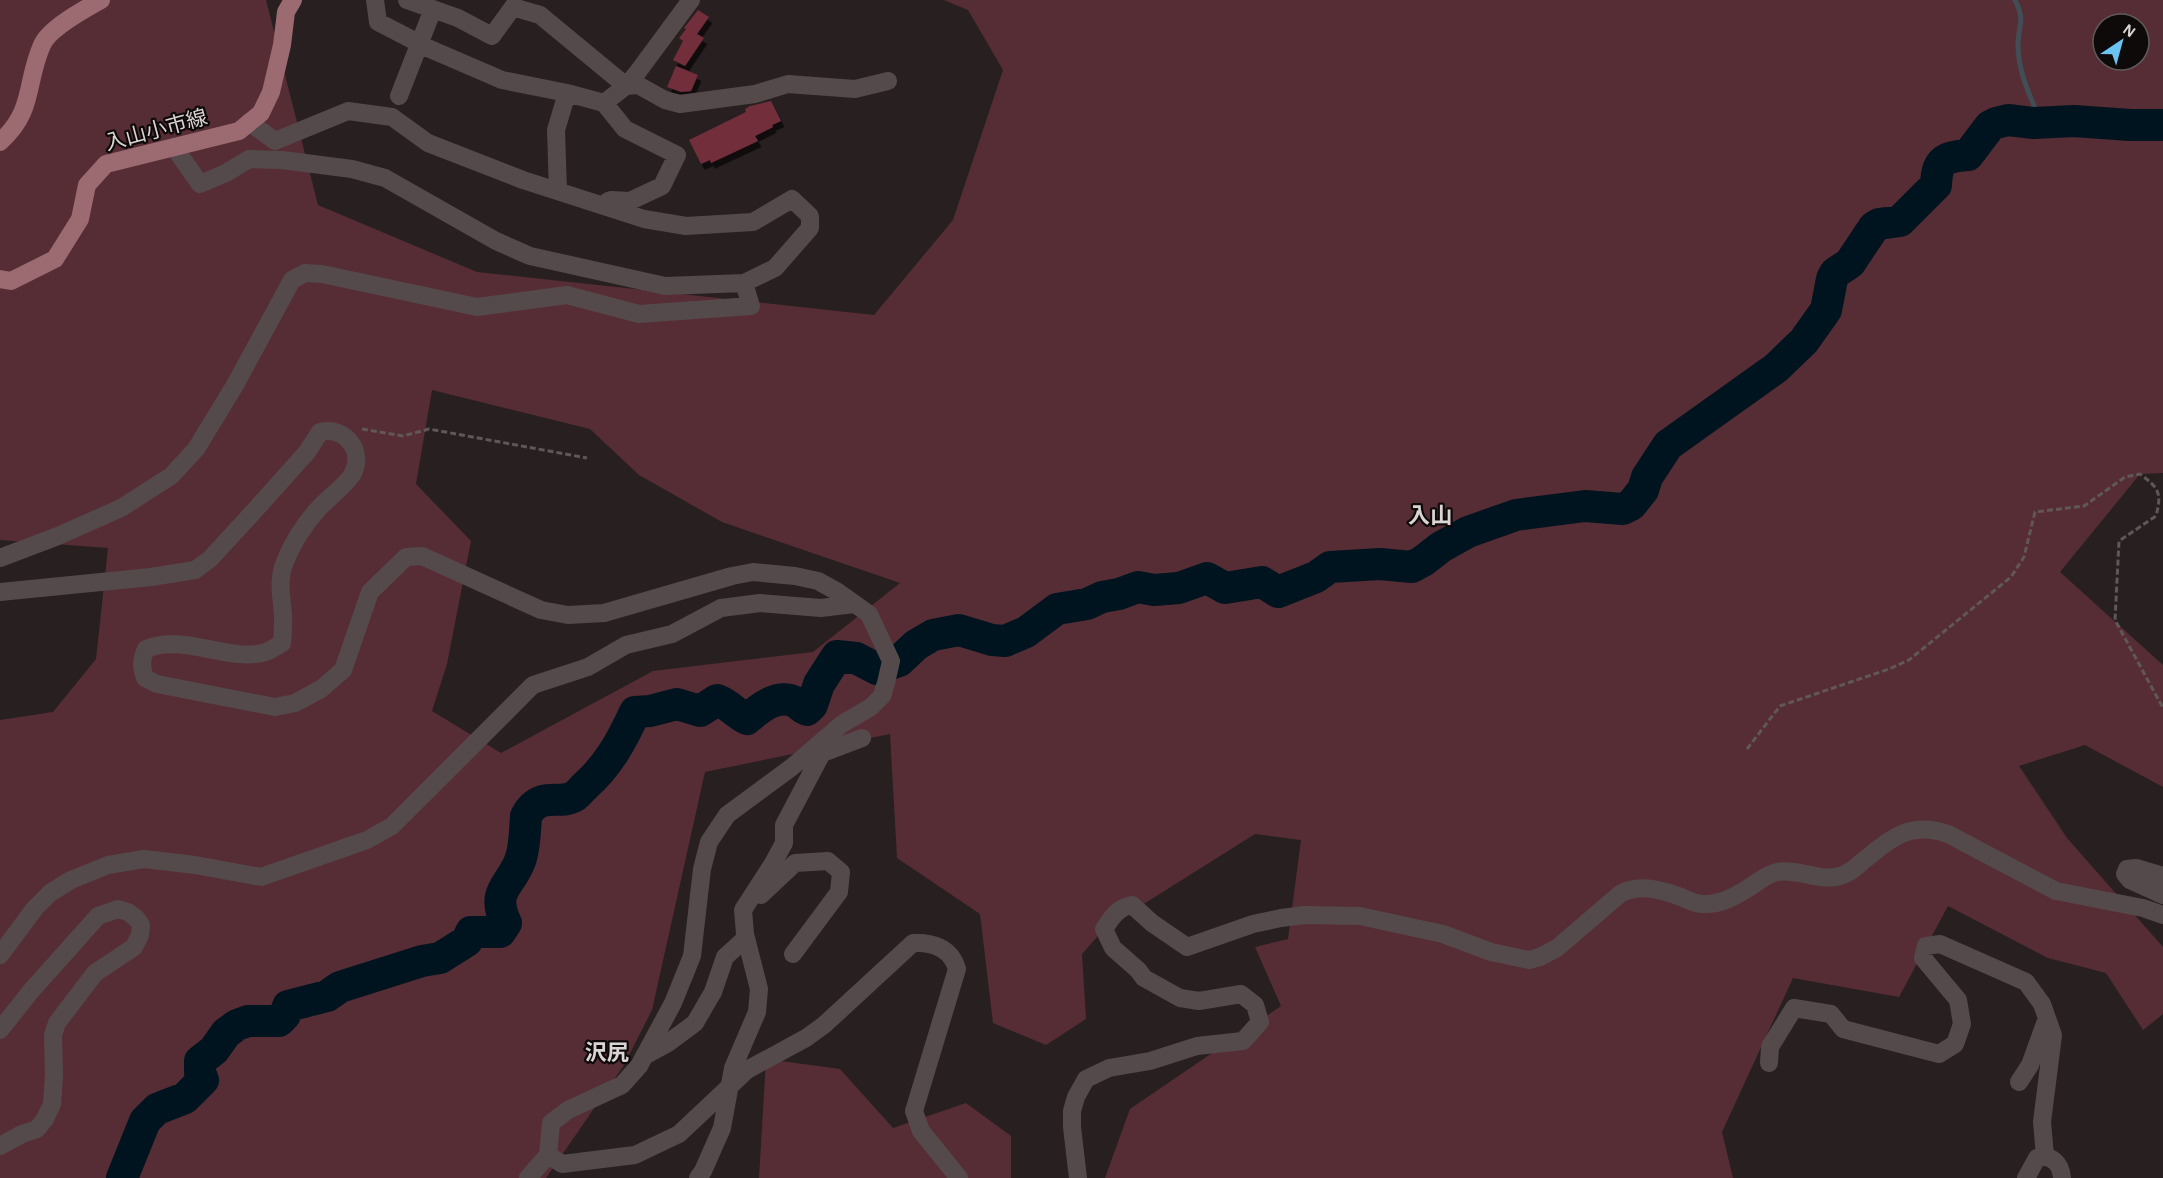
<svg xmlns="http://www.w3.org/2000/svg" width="2163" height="1178" font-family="'Alegreya Sans','Noto Sans JP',sans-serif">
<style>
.green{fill:#562d34;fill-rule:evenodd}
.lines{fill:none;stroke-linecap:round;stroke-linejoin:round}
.stream{stroke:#424e56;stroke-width:5}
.river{stroke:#001420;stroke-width:32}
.building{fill:#722d3a;filter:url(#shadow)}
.path{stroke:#605758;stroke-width:3;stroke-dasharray:6 3;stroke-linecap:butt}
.minor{stroke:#554a4b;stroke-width:18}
.major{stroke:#9c6a71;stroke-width:18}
.labels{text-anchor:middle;stroke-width:4.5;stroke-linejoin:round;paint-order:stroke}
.street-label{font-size:21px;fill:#dbd4d5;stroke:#0e0a0a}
.neighbourhood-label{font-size:22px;font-weight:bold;fill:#dbd4d5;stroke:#0e0a0a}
</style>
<defs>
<filter id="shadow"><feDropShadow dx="3.5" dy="6" stdDeviation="0" flood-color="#0009"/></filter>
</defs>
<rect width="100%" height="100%" fill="#281f20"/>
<!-- green -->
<path class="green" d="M0,0H266L318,205L477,272L874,315L953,220L1003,70L968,10L944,0H2163V473L2140,474L2060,572L2163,665V787L2085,745L2019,766L2067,838L2163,947V1014L2143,1030L2106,973L2048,958L1948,906L1899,997L1793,978L1722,1132L1733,1178H1105L1130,1109L1281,1006L1255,947L1288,939L1301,840L1255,834L1104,929L1082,954L1086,1019L1046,1045L993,1023L980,914L897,858L890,734L705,772L652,1010L624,1065L546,1178H0V720L53,712L96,659L108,548L0,540ZM2103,24H2139V60H2103ZM432,390L590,429L639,475L722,522L900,583L813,652L653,671L501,753L432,711L447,664L471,541L416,484Z
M766,1059L840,1069L893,1128L966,1103L1011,1136V1178H759Z"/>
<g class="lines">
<!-- stream -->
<path class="stream" d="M2015,0C2026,22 2018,24 2018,45C2018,70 2028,91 2037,113L2034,123
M2162,125H2163"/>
<!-- river -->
<path class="river" d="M122,1178L145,1121L157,1109L185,1098L203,1080L200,1072V1061L214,1050L226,1033L237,1025L248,1021H279L285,1015L288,1006L327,996L340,987L422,961L440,958L467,941L471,932H500L506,923C490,889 512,886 521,858C525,845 525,830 526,816C540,790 559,806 575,796C579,793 582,789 585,786C609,765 622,740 635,712L650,711L677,704L700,711L717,700C729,704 736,714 747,719C759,709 777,693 795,702C799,704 802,708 807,710L812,705L819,684L837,656L856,658L877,669L899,661L916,645L933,635L959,630L992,640L1005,641L1026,632L1057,609L1087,604L1102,597L1119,594L1138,587L1154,590L1179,588L1207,578L1225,588L1262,582L1278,592L1316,577L1330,567L1380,564L1412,567L1423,561L1441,547L1468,532L1516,515L1585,506L1623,509L1631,505L1643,490L1647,477L1668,445L1776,368L1804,341L1826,310L1832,279L1835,273L1850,263L1874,227L1879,224L1900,221L1936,185C1937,160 1944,157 1968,155L1990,126L1996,123L2008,120L2034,123L2074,121L2130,125H2162"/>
</g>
<!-- building -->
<path class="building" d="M698,10L709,17L697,34L704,38L685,66L673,60L683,41L679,38L686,29L684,28Z
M676,66L698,75L691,91L681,92L667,87Z
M771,101L781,121L772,125L773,127L755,136L758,141L711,163L710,160L701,164L689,140L746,112L745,109L750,106Z"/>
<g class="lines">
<!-- path -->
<path class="path" d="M362,429L403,436L429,429L587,458
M1747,749L1780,706L1889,669L1909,660L2011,577L2024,557L2035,512L2084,506L2125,477L2140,474C2159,488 2162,493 2156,516L2119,541L2115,620L2163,708"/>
<!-- minor -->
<path class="minor" d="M375,0L378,22L430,49L502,80L567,93L604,103L626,86L637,73L691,0
M407,0L458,18L492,36L513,7L540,15L626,86L638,85L665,100L680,104L755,94L788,84L855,89L888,81
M399,96L433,9
M604,103L625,129L677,155L662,186L630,201L611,200L608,201
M174,147L200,184L226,173L249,159L282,160L352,169L385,178L496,241L530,256L665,286L744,283L775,268L810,228V216L792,199L753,222L686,226L644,219L523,180L428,143L392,117L348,111L275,141L249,122
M558,191L556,130L567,93
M0,558L58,536L121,508L171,476L196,449L235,385L292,280L305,273L322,274L477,307L567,295L639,314L751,306L744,283
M0,592L151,577L195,570L210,559L256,509L307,452L320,432C346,426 365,452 352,475C345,486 328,498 319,508C306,522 292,543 285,562C277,580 282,597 283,616C283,625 283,634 282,643C277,646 271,650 266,652C230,663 183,633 146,649C141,660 141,666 145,678L157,684L275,707L295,703L321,689L343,670L370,592L406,557L422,556L541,610L568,615L604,613L732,576L753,572L795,576L818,581L838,592L869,614L891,661L886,683L882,696L871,707L842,724L792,767L727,815L709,842L702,869L692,956L673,1003L639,1066L622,1085L568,1110L551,1123L548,1155L528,1178
M812,757L862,738
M2163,876L2136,868L2127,869L2125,874L2130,880L2163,895
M761,895L795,863L828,861L841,872L839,892L793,954
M0,955L35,908L50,893L71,880L108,865L144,859L195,865L261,877L367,840L392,826L533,685L588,667L626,645L672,634L721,608L760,603L821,608L854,604
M0,1030L31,991L98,916L118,909L128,912L136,918L141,925L140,935L134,947L95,973L57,1023L53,1035L54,1074L52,1104L45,1119L37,1129L22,1134L0,1146
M644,1056L668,1043L695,1023L713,992L725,957L746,938
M1769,1063L1770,1047L1794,1008L1831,1014L1843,1029L1939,1054L1955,1044L1962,1024L1958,1000L1923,958L1926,946L1940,944L2026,982L2042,1004L2053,1035L2042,1122L2045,1156
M2019,1082L2030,1065L2047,1018
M548,1155L562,1164L635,1155L679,1134L747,1070L806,1038L824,1025L913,943C933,942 951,948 957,969L914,1111L921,1131L959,1178
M698,1178L703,1171L722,1128L733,1068L757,1012L759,989L745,934L743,910L772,865L784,843V825L822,753
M1078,1178L1072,1127V1111L1076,1097L1086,1079L1109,1068L1150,1061L1197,1046L1243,1041L1260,1022L1255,1005L1241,994L1199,1001L1180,998L1144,978L1138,970L1113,948L1104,929C1112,917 1117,908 1132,905L1152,923L1187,947L1253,924L1281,918L1305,915L1360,916L1443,934L1491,952L1529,960L1540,957L1557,948L1620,894C1639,883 1662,890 1681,897C1688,900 1695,904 1703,904C1721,905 1738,895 1753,885C1761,880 1767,874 1777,872C1798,868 1819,882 1840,876C1849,874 1856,867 1863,861C1892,838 1909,821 1948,834L2056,891L2143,908L2163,915
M2026,1178L2037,1158C2052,1154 2061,1164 2062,1178"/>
<!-- major -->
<path class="major" d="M0,142C35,111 25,83 42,45C49,28 85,9 101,0
M0,279L11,281L55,259L80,219L87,185L106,164L239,131L261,113L271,92L282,45L286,12L293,0"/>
</g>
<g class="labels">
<!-- street labels -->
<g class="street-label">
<text transform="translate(156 130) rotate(-15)" y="7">入山小市線</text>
</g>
<!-- neighbourhood labels -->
<g class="neighbourhood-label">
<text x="1430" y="523">入山</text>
<text x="607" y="1060">沢尻</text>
</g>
</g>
<!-- north arrow -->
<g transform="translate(2121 42) rotate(36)"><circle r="28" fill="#0e0a0a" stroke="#605b5b" stroke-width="1.5"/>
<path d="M0-4.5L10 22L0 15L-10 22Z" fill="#6bc3f2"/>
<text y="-9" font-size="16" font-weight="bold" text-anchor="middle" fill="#dbd4d5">N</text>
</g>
</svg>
